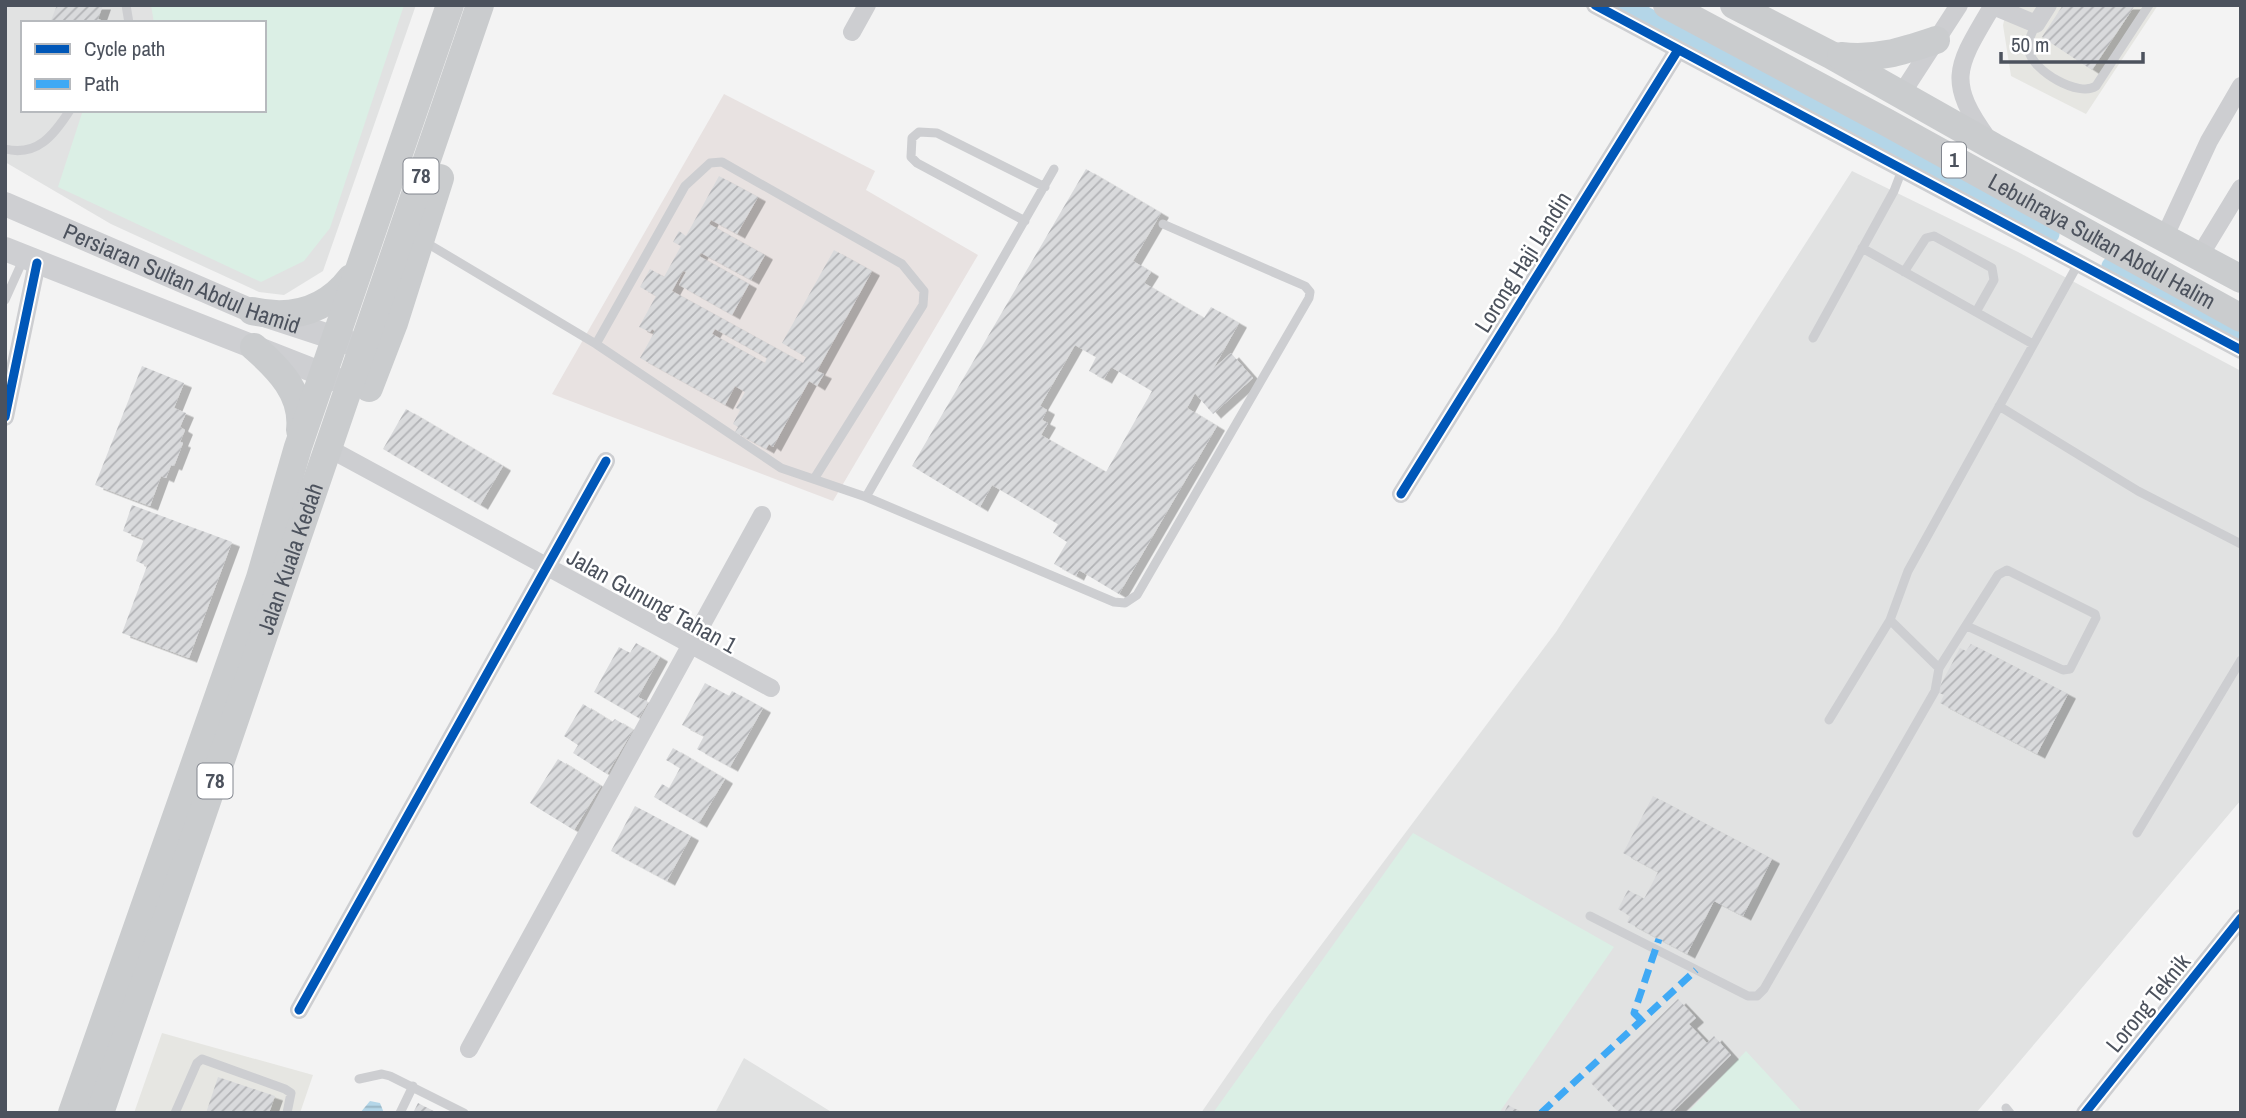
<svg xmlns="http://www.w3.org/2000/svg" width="2246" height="1118" font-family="'Archivo Narrow',sans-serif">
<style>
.commercial{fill:#e6e6e2}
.education{fill:#e1e2e2;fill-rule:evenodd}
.medical{fill:#e8e2e1}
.green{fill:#dbefe5}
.water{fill:url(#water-rules)}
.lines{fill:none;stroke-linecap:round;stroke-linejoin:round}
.canal{stroke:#b4d6e8;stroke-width:19}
.building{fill:url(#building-hatch);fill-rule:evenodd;filter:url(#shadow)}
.lane{stroke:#cdced1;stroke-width:9}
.street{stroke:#cdced1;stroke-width:18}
.secondary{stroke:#cecfd2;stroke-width:24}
.primary{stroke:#caccce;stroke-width:28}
.quiet{stroke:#3fa9f5;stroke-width:7;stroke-dasharray:14 7;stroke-linecap:butt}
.cycleway-casing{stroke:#fff;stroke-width:13}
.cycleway{stroke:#0057b8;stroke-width:9}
.labels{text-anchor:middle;stroke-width:5;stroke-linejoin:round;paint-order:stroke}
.shield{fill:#fff;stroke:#82868e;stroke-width:2}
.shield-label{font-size:21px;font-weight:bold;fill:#4c525d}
.street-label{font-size:23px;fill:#4c525d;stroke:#fff}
</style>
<defs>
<pattern id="water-rules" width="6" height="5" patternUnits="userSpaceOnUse" patternTransform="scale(1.75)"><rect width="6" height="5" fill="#b4d6e8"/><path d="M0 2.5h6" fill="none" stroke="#95b0bf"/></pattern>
<pattern id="building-hatch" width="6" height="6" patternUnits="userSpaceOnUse" patternTransform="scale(1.75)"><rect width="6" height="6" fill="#d9dadc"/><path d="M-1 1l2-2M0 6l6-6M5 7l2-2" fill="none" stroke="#b2b3b6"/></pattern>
<filter id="shadow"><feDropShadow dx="8" dy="4.5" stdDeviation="0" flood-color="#0004"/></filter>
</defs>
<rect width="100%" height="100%" fill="#f3f3f3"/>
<!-- commercial -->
<path class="commercial" d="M2008,5H2158L2086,114L2011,76L2003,25Z
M162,1033L313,1075L300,1113H134Z"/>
<!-- education -->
<path class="education" d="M5,5H416L323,271L284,295L259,292L111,224L5,162ZM23,23H264V110H23Z
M1852,171L2018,252L2241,371V800L1976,1113H1201L1268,1016L1556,632Z
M744,1058L833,1113H715Z"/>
<!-- medical -->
<path class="medical" d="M724,94L875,171L866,190L978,255L833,501L552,394Z"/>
<!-- green -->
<path class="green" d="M151,5H404L330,228L304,261L261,282L58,187L83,110H264V23H154Z
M1413,833L1614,947L1499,1113H1213Z
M1746,1051L1803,1113H1687Z"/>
<!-- water -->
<path class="water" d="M370,1101L380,1103L384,1113H360Z"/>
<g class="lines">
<!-- canal -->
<path class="canal" d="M1625,5L2050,234
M2111,266L2241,338"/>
</g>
<!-- building -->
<path class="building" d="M57,5H103L98,19L109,23H50Z
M2063,5H2135L2092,70L2042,37Z
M1086,169L1161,213L1133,261L1151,272L1144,283L1204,318L1211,307L1239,323L1213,369L1231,353L1253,378L1213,414L1195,393L1187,408L1217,426L1119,594L1079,570L1076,576L1054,564L1067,542L1053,533L1058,524L992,485L980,507L912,466ZM1075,345L1096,357L1089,371L1104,379L1111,367L1152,391L1106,472L1041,435L1048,423L1042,420L1047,410L1040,406Z
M719,176L758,197L737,234L711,220L709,224L765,255L751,280L701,253L699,256L749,284L732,315L679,285L686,272L683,271L672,291L803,363L806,357L782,343L834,250L872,271L817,371L824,374L817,386L809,381L773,447L769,444L766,449L735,432L738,427L733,424L740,410L736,408L745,392L735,386L725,405L640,358L655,331L652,329L650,332L639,327L656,296L640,287L650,269L664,277L681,246L673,242L679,231L686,236ZM715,329L767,358L765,363L712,334Z
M142,366L184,383L174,408L186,413L180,427L185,430L180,442L183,443L174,466L171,465L166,478L161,476L150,506L95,485Z
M406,409L503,466L480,505L383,449Z
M132,505L232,542L189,658L122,633L147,566L136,561L144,539L123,531Z
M636,643L660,657L638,697L648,702L639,718L594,692L619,647L630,653Z
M1971,644L2068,694L2037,754L1940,703L1944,695L1937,692L1960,648L1966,651Z
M705,683L729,696L732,691L763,708L730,767L697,749L704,736L682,725Z
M583,704L612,722L615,719L633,730L607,774L573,753L578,745L564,736Z
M673,748L725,779L699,823L654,797L662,784L669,788L680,768L666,760Z
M558,759L601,786L574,830L530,803Z
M1653,796L1772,859L1743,916L1714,901L1687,954L1627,922L1630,916L1618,909L1628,890L1644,899L1658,872L1623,853Z
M635,806L691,836L667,881L611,851Z
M1678,999L1696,1018L1689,1024L1707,1043L1714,1036L1731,1055L1672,1113H1619L1591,1083Z
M218,1077L275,1096L269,1113H206Z
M418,1103L437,1113H413Z
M1508,1105L1523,1113H1504Z"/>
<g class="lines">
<!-- lane -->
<path class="lane" d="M126,5L129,23
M2036,24C2032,33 2027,41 2029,51C2033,71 2079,98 2096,86L2149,5
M5,149C37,157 54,135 70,110
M1025,221L917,163L911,157L912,138L919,132L937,133L1045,187
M425,242L596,344L781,468L866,497L1114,602L1125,603L1137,595L1309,298L1310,292L1305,286L1163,224
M1862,248L2033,344
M1904,272L1926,238L1934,236L1992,268L1994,280L1976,312
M5,300L23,260
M1813,338L1894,191L1902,170
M596,344L685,186L710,163L722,162L902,264L924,291L923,305L814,479
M1999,406L2138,491L2241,544
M866,497L1054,169
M1939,668L1998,575L2007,570L2095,614L2096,618L2070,669L2063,670L1967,626
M1829,720L1890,620
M2137,833L2241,660
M1590,916L1748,996H1757L1764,989L1935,691L1939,668L1890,620L1908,571L2078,264
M359,1079L382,1074L390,1076L464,1113
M2006,1108L2010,1113
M175,1113L197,1063L202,1059L285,1089L291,1093L287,1113
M400,1113L413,1086"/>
<!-- street -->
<path class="street" d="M1595,5L2241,350
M1993,6L2036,24L2048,5
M852,32L867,5
M1902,93L1959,5
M1988,139C1944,79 1958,65 1993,5
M2164,238L2209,141L2241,86
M2199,257L2241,188
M5,417L37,263
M330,449L771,688
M1401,494L1678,50
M299,1010L606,461
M469,1049L762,515
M2085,1113L2241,918"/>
<!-- secondary -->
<g class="secondary">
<path id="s1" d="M5,204L252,311L353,344"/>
<path d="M5,249L340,381"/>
</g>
<!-- primary -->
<g class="primary">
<path id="s2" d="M1667,5L1886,122L2241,318"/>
<path d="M1734,5L1831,55L1994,147L2241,279"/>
<path d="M1841,56C1877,60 1903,51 1936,40"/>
<path d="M252,311C292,320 326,311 351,278"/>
<path d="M254,347C279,369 304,394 300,430"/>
<path d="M369,388L394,323L440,178"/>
<path d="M72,1113L260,578L298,447L450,5"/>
<path id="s3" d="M100,1113L480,5"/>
</g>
<!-- quiet -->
<path class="quiet" d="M1641,1020L1634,1013L1659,939
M1541,1113L1696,970"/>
<defs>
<path id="cycleway" d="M1595,5L2241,350
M5,417L37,263
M1401,494L1678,50
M299,1010L606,461
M2085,1113L2241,918"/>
</defs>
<!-- cycleway casing -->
<use href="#cycleway" class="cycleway-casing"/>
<!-- cycleway -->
<use href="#cycleway" class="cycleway"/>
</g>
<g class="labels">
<!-- shield labels -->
<g class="shield">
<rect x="1942" y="142.5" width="24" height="35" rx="5"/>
<rect x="403.5" y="158.5" width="35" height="35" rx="5"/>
<rect x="197.5" y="763.5" width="35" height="35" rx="5"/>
</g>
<g class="shield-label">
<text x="1954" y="167">1</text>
<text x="421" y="183">78</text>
<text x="215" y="788">78</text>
</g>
<!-- street labels -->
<g class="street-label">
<text dy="8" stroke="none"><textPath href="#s2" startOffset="495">Lebuhraya Sultan Abdul Halim</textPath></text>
<text transform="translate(1523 262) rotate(-58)" y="8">Lorong Haji Landin</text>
<text dy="8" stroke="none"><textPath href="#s1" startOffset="192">Persiaran Sultan Abdul Hamid</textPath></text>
<text dy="8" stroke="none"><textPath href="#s3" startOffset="586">Jalan Kuala Kedah</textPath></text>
<text transform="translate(652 601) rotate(29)" y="8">Jalan Gunung Tahan 1</text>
<text transform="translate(2148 1003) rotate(-51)" y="8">Lorong Teknik</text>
</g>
</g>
<!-- border -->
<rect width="2246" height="1118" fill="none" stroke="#4c525d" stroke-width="14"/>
<!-- legend -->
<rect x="21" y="21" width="245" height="91" fill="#ffffff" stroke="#b7babe" stroke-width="2"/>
<rect x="35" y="44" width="35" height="10" fill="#0057b8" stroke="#b7babe" stroke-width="2"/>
<text x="84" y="56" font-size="21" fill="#4c525d">Cycle path</text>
<rect x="35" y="79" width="35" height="10" fill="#3fa9f5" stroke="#b7babe" stroke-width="2"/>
<text x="84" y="91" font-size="21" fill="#4c525d">Path</text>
<!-- scale -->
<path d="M2001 52v10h142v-10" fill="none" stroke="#4c525d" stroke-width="3.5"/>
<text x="2011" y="52" font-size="21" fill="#4c525d" stroke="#ffffff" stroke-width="5" paint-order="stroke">50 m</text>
</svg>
